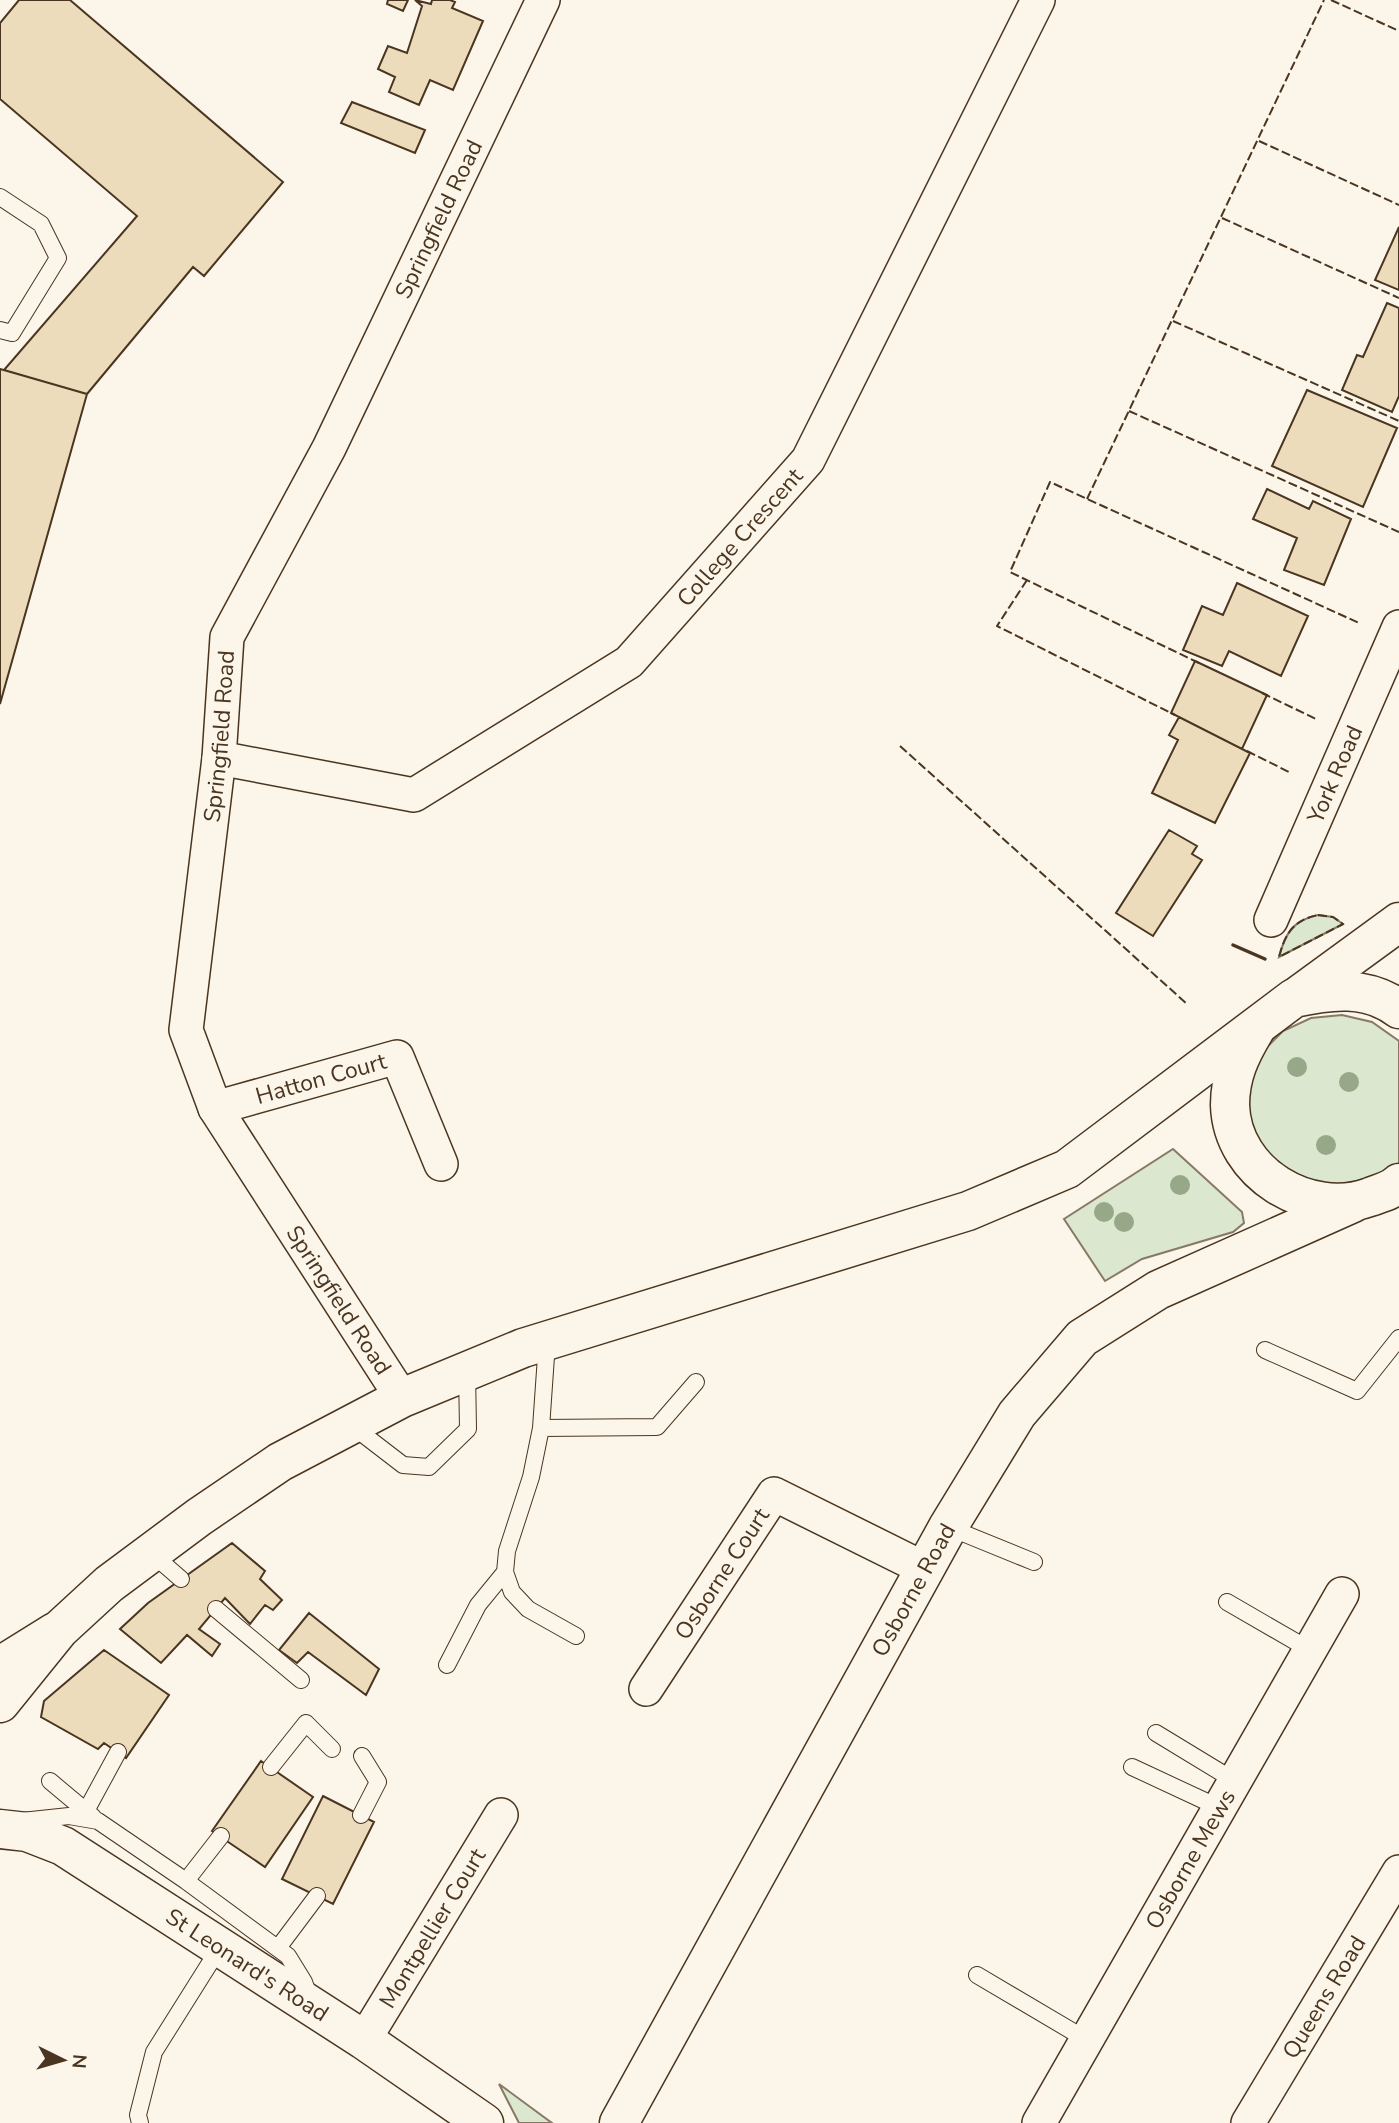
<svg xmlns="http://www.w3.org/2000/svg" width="1399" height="2123" font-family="'Nunito Sans',sans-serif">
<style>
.green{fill:#dce7d0;stroke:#887966;stroke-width:2}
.building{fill:#ecdcbc;stroke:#4a3520;stroke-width:2}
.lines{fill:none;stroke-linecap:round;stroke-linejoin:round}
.service-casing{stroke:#4a3520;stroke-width:18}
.minor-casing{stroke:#4a3520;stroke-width:36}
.tertiary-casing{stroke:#4a3520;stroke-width:41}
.secondary-casing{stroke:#4a3520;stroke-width:41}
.primary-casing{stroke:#4a3520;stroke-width:41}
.service{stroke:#fbf6e9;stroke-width:16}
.minor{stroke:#fbf6e9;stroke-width:33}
.tertiary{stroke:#fbf6e9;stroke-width:38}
.secondary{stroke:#fbf6e9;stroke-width:38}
.primary{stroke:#fbf6e9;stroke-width:38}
.fence{stroke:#4a3520;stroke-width:2;stroke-dasharray:9 3.5;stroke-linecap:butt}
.wall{stroke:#4a3520;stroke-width:3.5}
.tree{fill:#96a887}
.labels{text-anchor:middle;stroke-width:5;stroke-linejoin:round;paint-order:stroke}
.street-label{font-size:23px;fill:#4a3520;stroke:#fbf6e9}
</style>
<rect width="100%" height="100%" fill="#fbf6e9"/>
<!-- green -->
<path class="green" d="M1318,915L1333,917L1343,924L1279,957C1285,934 1293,920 1318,915Z
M1342,1015L1372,1022L1399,1041V1169L1312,1194L1250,1137L1248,1079L1261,1053L1283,1031L1311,1018Z
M1173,1149L1242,1212L1244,1223L1233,1232L1142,1259L1105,1281L1064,1219Z
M499,2084L552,2123H519Z"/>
<!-- building -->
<path class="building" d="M19,0H70L283,182L204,276L193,267L87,394L4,370L137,216L0,99V23Z
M388,0H408L403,11L387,4Z
M415,0L431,4L432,0H450L455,2L452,8L483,21L453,90L430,80L419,105L389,92L395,77L378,69L388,46L407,53L422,6Z
M352,102L425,130L415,153L341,123Z
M1399,227V290L1375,280Z
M1387,303L1399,308V396L1392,412L1342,390L1357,355L1363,357Z
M0,369L87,394L0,704Z
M1307,390L1397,428L1363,507L1272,466Z
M1267,489L1309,509L1313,501L1351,519L1324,585L1284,570L1297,538L1253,519Z
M1237,583L1308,616L1281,676L1229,651L1222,666L1183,650L1202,606L1223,615Z
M1195,661L1267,695L1242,749L1171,713Z
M1179,717L1250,753L1215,823L1152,793L1178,740L1169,735Z
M1169,830L1197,846L1192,854L1202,860L1153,936L1116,913Z
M232,1543L265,1571L260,1579L282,1600L273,1610L265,1605L250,1624L225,1598L199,1629L220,1644L212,1656L187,1635L161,1663L120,1629L148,1603Z
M309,1613L379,1669L366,1695L308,1652L297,1663L279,1650Z
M104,1650L169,1695L126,1758L104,1743L98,1749L41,1717L44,1701Z
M261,1761L313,1797L265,1867L212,1831Z
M323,1796L374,1822L333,1904L282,1879Z"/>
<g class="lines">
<defs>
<path id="service" d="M0,197L41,224L58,258L12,333L0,330
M547,1342L541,1428L531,1477L507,1551L505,1572L512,1592L528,1609L576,1636
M1265,1350L1357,1391L1399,1338
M351,1425L403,1465L429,1467L468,1429L467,1371
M541,1428L657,1427L696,1382
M948,1527L1034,1562
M151,1553L181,1579
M1227,1602L1310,1650
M216,1609L301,1680
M447,1665L478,1605L505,1572
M1156,1733L1235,1781
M271,1767L306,1723L332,1749
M1132,1767L1220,1808
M50,1781L93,1817
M86,1811L118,1752
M361,1815L378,1782L362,1756
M22,1821L69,1816L98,1821L186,1881L288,1956L304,1982L309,1996
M186,1881L221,1836
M278,1948L317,1896
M977,1975L1087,2040
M140,2123L138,2115L154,2052L220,1947"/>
<g id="minor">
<path id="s1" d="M219,758L414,795L629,662L808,460L1038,0"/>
<path id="s2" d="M1271,920L1399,627"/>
<path id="s3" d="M215,1108L397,1057L441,1164"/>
<path id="s4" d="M402,1398L215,1108L186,1030L219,758L227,637L329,448L543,0"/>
<path id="s5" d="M646,1689L774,1494L925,1569"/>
<path id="s6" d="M364,2040L501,1815"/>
<path id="s7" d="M1039,2123L1342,1594"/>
<path id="s8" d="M1248,2123L1399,1872"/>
</g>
<g id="tertiary">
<path id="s9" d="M0,1829L27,1832L63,1846L364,2040L484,2123"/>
</g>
<path id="secondary" d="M0,1666L55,1632"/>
<g id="primary">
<path d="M1299,995L1399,922"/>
<path d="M1255,1030C1240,1055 1230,1076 1230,1105C1232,1174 1309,1219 1370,1197C1380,1193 1391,1191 1399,1183"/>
<path d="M0,1703L59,1630L109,1584L199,1517L280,1462L402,1398L523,1348L968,1211L1067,1169L1294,998C1330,990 1367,985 1399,1009"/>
<path id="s10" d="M619,2123L948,1527L1017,1414L1082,1338L1158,1290L1353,1203"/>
</g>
</defs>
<!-- service casing -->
<use href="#service" class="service-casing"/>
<!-- minor casing -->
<use href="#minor" class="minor-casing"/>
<!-- tertiary casing -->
<use href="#tertiary" class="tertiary-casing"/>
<!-- secondary casing -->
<use href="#secondary" class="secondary-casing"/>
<!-- primary casing -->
<use href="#primary" class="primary-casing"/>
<!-- service -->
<use href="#service" class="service"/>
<!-- minor -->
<use href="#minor" class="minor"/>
<!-- tertiary -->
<use href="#tertiary" class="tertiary"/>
<!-- secondary -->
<use href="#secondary" class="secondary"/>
<!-- primary -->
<use href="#primary" class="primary"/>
<!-- fence -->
<path class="fence" d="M1331,0L1399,31
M1259,141L1399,205
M1222,218L1399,298
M1173,321L1399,421
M1129,411L1399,532
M1087,499L1324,0
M1027,580L997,626L1175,715
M1199,663L1010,572L1050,482L1359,623
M1262,693L1316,719
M900,746L1187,1004
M1247,751L1291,773
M1318,915L1333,917L1343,924L1279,957C1285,934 1293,920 1318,915Z"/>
<!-- wall -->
<path class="wall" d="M1233,945L1265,959"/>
</g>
<!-- trees -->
<g class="tree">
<circle cx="1297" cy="1067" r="10"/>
<circle cx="1349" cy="1082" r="10"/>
<circle cx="1326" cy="1145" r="10"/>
<circle cx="1180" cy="1185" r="10"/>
<circle cx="1104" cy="1212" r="10"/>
<circle cx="1124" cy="1222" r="10"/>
</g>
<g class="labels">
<!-- street labels -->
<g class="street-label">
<text dy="8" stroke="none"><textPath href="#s4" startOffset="1292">Springfield Road</textPath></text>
<text dy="8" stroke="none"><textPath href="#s1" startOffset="618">College Crescent</textPath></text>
<text dy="8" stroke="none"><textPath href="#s4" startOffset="724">Springfield Road</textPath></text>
<text dy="8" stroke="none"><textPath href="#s2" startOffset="159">York Road</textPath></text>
<text dy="8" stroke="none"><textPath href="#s3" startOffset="110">Hatton Court</textPath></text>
<text transform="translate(339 1300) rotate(57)" y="8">Springfield Road</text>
<text dy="8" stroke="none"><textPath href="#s5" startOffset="138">Osborne Court</textPath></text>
<text dy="8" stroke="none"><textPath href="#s10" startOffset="609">Osborne Road</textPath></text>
<text dy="8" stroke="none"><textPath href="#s7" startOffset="304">Osborne Mews</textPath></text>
<text dy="8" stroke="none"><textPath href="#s6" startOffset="131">Montpellier Court</textPath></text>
<text dy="8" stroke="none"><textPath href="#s9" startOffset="285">St Leonard's Road</textPath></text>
<text dy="8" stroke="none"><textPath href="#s8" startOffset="147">Queens Road</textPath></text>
</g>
</g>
<!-- north arrow -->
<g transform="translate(63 2060) rotate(95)" stroke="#fbf6e9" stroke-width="5" paint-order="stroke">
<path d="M0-5L12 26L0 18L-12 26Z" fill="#4a3520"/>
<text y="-10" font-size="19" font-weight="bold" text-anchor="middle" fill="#4a3520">N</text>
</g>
</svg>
